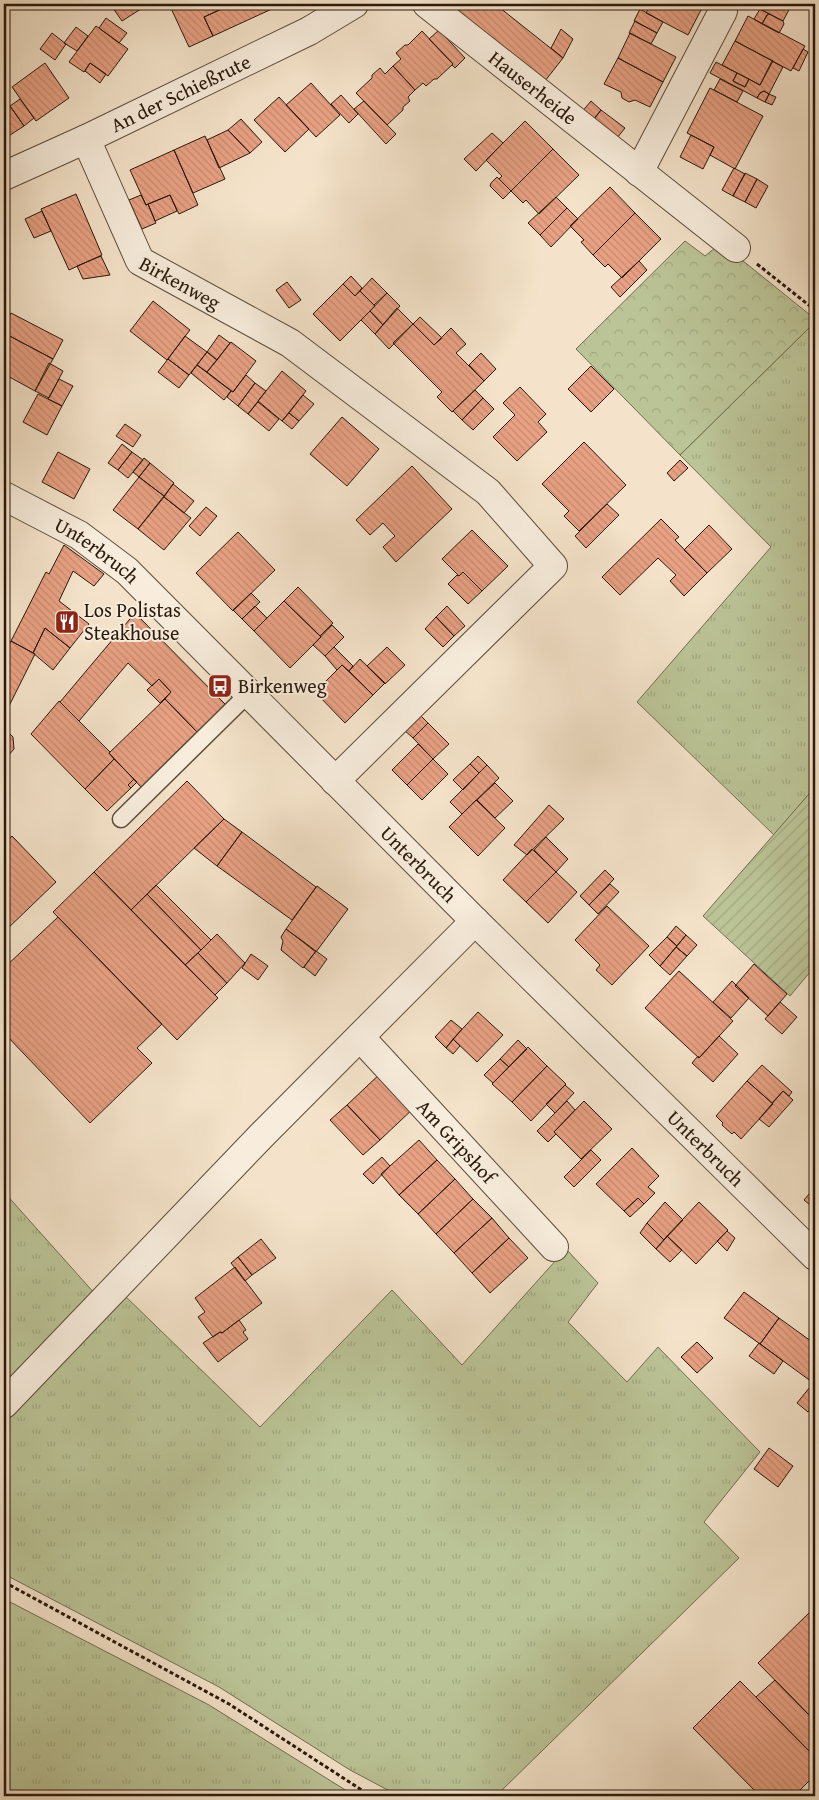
<svg xmlns="http://www.w3.org/2000/svg" width="819" height="1800" font-family="'Gentium Book Plus',serif">
<style>
.grass{fill:url(#grass-tufts);stroke:#726e52}
.forest{fill:url(#forest-crowns);stroke:#726e52}
.garden{fill:url(#garden-furrows);stroke:#726e52}
.building{fill:url(#building-back-hatch);stroke:#2a190c}
.lines{fill:none;stroke-linecap:round;stroke-linejoin:round}
.service-casing{stroke:#5c4c3c;stroke-width:19}
.minor-casing{stroke:#5c4c3c;stroke-width:30}
.path{stroke:#2a190c;stroke-width:3;stroke-dasharray:4 2.5;stroke-linecap:butt}
.service{stroke:#f8eddd;stroke-width:16}
.minor{stroke:#f8eddd;stroke-width:28}
.labels{text-anchor:middle;stroke-width:4;stroke-linejoin:round;paint-order:stroke}
.street-label{font-size:20px;fill:#2a190c;stroke:#f8eddd}
.poi-label{font-size:20px;fill:#2a190c;stroke:#f8eddd;text-anchor:start}
</style>
<defs>
<pattern id="grass-tufts" width="24" height="20" patternUnits="userSpaceOnUse" patternTransform="scale(1.25)"><rect width="24" height="20" fill="#bbc497"/><path d="M3 7l-1-3M5 7V3M7 7l1-3M15 17l-1-3M17 17v-4M19 17l1-3" fill="none" stroke="#a1a881"/></pattern>
<pattern id="forest-crowns" width="20" height="18" patternUnits="userSpaceOnUse" patternTransform="scale(1.25)"><rect width="20" height="18" fill="#bbc497"/><path d="M2 6a3 3 0 1 1 6 0M12 15a3 3 0 1 1 6 0" fill="none" stroke="#a1a881"/></pattern>
<pattern id="garden-furrows" width="10" height="10" patternUnits="userSpaceOnUse" patternTransform="scale(1.25)"><rect width="10" height="10" fill="#bbc497"/><path d="M-1 1l2-2M0 10L10 0M9 11l2-2" fill="none" stroke="#a1a881"/></pattern>
<pattern id="building-back-hatch" width="6" height="6" patternUnits="userSpaceOnUse" patternTransform="scale(1.25)"><rect width="6" height="6" fill="#e8a183"/><path d="M-1 5l2 2M0 0l6 6M5-1l2 2" fill="none" stroke="#c78a70"/></pattern>
</defs>
<rect width="100%" height="100%" fill="#f4e3ca"/>
<filter id="stains"><feTurbulence type="fractalNoise" baseFrequency=".004" numOctaves="4"/><feColorMatrix values="0 0 0 0 .2 0 0 0 0 .09 0 0 0 0 .02 0 0 0 .5 -.17"/></filter>
<radialGradient id="worn" r=".72"><stop offset=".6" stop-color="#630" stop-opacity="0"/><stop offset="1" stop-color="#630" stop-opacity=".3"/></radialGradient>
<!-- grass -->
<path class="grass" d="M815,322V787L774,835L637,702L771,547L680,455Z
M4,1192L96,1295L4,1390Z
M566,1249L598,1283L568,1322L627,1382L658,1347L760,1452L704,1522L739,1558L497,1795L494,1796H399L350,1770L219,1687L4,1574V1415L122,1293L260,1427L392,1290L462,1365Z
M4,1601L12,1603L209,1705L355,1796H4Z"/>
<!-- forest -->
<path class="forest" d="M685,241L705,256L715,248L732,252L815,319V322L680,455L576,349Z"/>
<!-- garden -->
<path class="garden" d="M815,787V966L790,996L703,916Z"/>
<!-- building -->
<path class="building" d="M110,4H141L144,7L122,21Z
M169,4H224L226,7L204,17L213,36L189,47Z
M224,4H272L274,8L213,36L204,17L226,7Z
M459,4H495L563,58L545,81L455,9Z
M651,4H689L701,10L688,35L646,13Z
M689,4H704L701,10Z
M763,4H792L783,21L760,9Z
M640,9L663,22L657,33L634,21Z
M760,9L769,14L767,15L762,24L754,19Z
M769,14L783,21L784,24L779,33L762,24L767,15Z
M748,16L805,46L791,71L735,41Z
M106,18L127,33L119,43L99,28Z
M635,21L657,33L651,44L629,33Z
M96,26L128,49L108,76L90,63L84,72L69,62Z
M76,27L88,36L77,51L64,43Z
M561,29L573,39L563,58L551,48Z
M439,30L465,58L455,68L452,65L453,64L429,39Z
M422,31L453,64L437,79H434L426,86L423,83L415,90L393,66L401,59L396,53L405,45H408Z
M52,33L66,44L55,60L40,49Z
M630,33L676,57L663,82L618,58Z
M735,41L773,61L760,85L722,65Z
M803,49L808,52L799,71L793,68Z
M618,58L663,82L650,107L635,100L629,102L622,98L621,92L604,84Z
M772,61L783,67L769,94L764,91L760,93L757,98L710,73L716,62L737,73L733,81L745,87L749,79L760,85Z
M45,63L69,98L36,121L12,87Z
M90,63L106,74L100,83L85,71Z
M393,66L415,90L408,97L410,101L403,107V110L387,125L356,93L372,78V75L380,68L385,74Z
M737,73L749,79L745,87L733,81Z
M720,79L743,91L737,102L714,90Z
M311,83L340,115L316,137L286,105Z
M710,88L763,116L735,169L710,155L714,147L687,133Z
M764,91L769,94L765,102L757,98L760,93Z
M769,94L776,97L772,105L765,102Z
M341,95L358,114L349,123L331,104Z
M279,97L309,129L285,152L254,120Z
M20,99L34,118L24,126L10,106Z
M364,101L396,134L386,144L354,109Z
M591,101L601,110L592,122L581,113Z
M10,106L24,126L4,139V110Z
M601,110L625,128L617,138L593,120Z
M241,119L262,142L250,153L228,130Z
M525,121L553,149L511,191L499,179L502,176L486,160Z
M228,130L250,153L219,168L207,140Z
M492,133L503,143L476,171L464,159Z
M691,135L714,147L703,169L680,157Z
M205,136L225,179L193,193L174,150Z
M553,149L579,175L539,214L526,200L523,203L511,191Z
M174,150L198,205L179,214L170,195L146,205L130,170Z
M734,168L745,174L733,196L722,190Z
M745,173L757,179L745,202L733,196Z
M497,177L511,191L503,199L490,186L491,183Z
M757,179L768,186L756,208L745,202Z
M610,187L635,213L593,255L581,242L584,240L570,226Z
M76,194L102,255L69,270L41,209Z
M141,195L146,205L148,204L156,223L142,229L129,200Z
M170,195L177,211L155,221L148,204Z
M556,197L567,208L540,235L528,223Z
M567,208L578,219L551,247L540,235Z
M42,211L51,231L34,238L25,219Z
M635,213L661,239L622,278L608,264L605,267L593,255Z
M101,256L110,275L83,279L77,266Z
M639,261L647,270L620,297L611,287Z
M351,276L362,288L355,296L343,284Z
M372,278L387,293L374,305L360,291Z
M287,282L301,300L289,308L276,290Z
M343,284L355,296L360,291L375,306L340,341L313,314Z
M387,293L400,306L383,325L370,311Z
M153,301L190,330L167,360L130,331Z
M397,308L413,324L389,349L375,334Z
M370,311L383,325L375,334L361,320Z
M11,313L63,340L53,359L4,333V327Z
M420,317L442,338L434,345L413,324Z
M413,324L434,345L451,328L466,344L456,353L484,381L452,412L437,397L442,392L393,343Z
M4,333L53,359L35,391L4,374Z
M219,335L230,343L217,360L207,352Z
M185,336L207,352L189,375L168,359Z
M231,342L256,361L233,392L207,372Z
M207,352L217,360L207,372L197,365Z
M481,353L496,369L484,381L469,365Z
M168,359L189,375L179,388L158,372Z
M49,363L63,371L49,398L35,391Z
M197,365L231,391L224,400L191,373Z
M591,366L614,389L591,412L568,389Z
M282,371L306,391L282,421L258,401Z
M246,375L255,383L238,406L227,397L231,391L233,392Z
M59,379L73,386L62,406L48,399Z
M255,383L266,391L248,414L238,406Z
M520,387L546,414L538,422L547,432L517,461L493,437L515,415L503,403Z
M475,390L483,398L462,420L453,411Z
M38,394L62,406L47,435L23,422Z
M303,395L314,404L299,421L289,413Z
M483,398L494,409L473,430L462,420Z
M258,402L279,419L269,431L248,414Z
M289,413L299,421L292,429L282,421Z
M342,417L379,449L347,486L310,454Z
M125,424L141,435L133,447L116,436Z
M584,442L626,485L579,531L564,516L569,511L542,484Z
M122,444L132,452L118,470L108,463Z
M58,452L90,469L74,499L42,482Z
M132,452L143,460L128,478L118,470Z
M144,458L150,463L139,477L133,472Z
M680,460L688,468L674,481L667,473Z
M150,463L174,483L164,496L139,477Z
M412,466L452,509L396,562L383,547L395,536L383,523L370,535L356,520Z
M139,477L164,496L138,529L113,510Z
M173,484L194,501L184,513L164,497Z
M164,497L191,518L164,550L138,529Z
M607,504L619,515L586,548L575,536Z
M206,507L217,516L200,536L189,526Z
M661,519L679,537L675,540L707,573L684,596L670,581L676,575L658,558L620,595L602,577Z
M709,525L732,549L707,573L684,550Z
M472,530L508,566L482,591L463,572L459,576L442,559Z
M238,532L275,570L233,611L196,573Z
M64,545L104,574L94,586L73,571L59,601L89,624L70,648L45,628L33,653L11,641L46,572L49,574Z
M463,572L482,591L468,604L448,584L457,575L459,576Z
M298,587L333,623L320,636L284,601Z
M251,593L260,602L242,619L233,610Z
M284,601L321,637L290,668L254,631Z
M255,606L267,618L254,631L242,619Z
M447,606L465,626L454,636L436,617Z
M135,613L225,704L197,732L165,699L171,692L159,679L152,686L128,663L79,721L60,702Z
M436,617L454,636L443,647L425,629Z
M332,625L344,637L325,656L313,645Z
M45,628L70,648L53,670L33,653Z
M11,641L35,654L4,716V655Z
M334,647L353,666L349,671L342,665L337,670L325,656Z
M387,647L405,665L385,684L367,666Z
M360,659L385,683L373,695L349,671Z
M342,665L373,695L345,723L315,692Z
M159,679L171,692L160,703L147,690Z
M165,699L197,732L141,787L109,753Z
M59,701L110,752L109,753L114,759L85,789L31,734Z
M419,714L428,723L413,738L403,729Z
M428,723L449,744L433,759L413,738Z
M4,728L13,737L14,749L7,757L4,754Z
M418,744L433,759L407,785L392,770Z
M478,756L487,765L479,773L470,764Z
M114,759L134,779L128,785L131,788L107,811L85,789Z
M433,759L448,774L422,800L407,785Z
M470,764L479,773L463,790L453,780Z
M487,765L499,778L462,814L450,802Z
M134,779L137,782L131,788L128,785Z
M187,781L224,819L131,910L94,872Z
M495,783L513,801L495,818L477,800Z
M476,800L505,828L478,856L449,827Z
M549,805L564,819L527,855L514,845Z
M224,819L242,832L217,866L194,848Z
M242,832L316,887L292,920L217,866Z
M12,836L56,882L4,932V844Z
M546,837L568,859L556,872L534,850Z
M532,849L556,872L526,902L503,880Z
M605,870L614,879L589,905L580,896Z
M94,872L218,998L177,1040L53,912Z
M556,872L577,892L548,923L526,902Z
M610,884L619,892L598,914L589,905Z
M156,885L211,940L201,950L147,894Z
M317,886L348,909L316,952L286,929Z
M147,894L201,950L185,965L131,910Z
M607,906L649,946L612,985L596,970L600,965L575,940Z
M58,917L162,1024L137,1048L152,1063L90,1123L4,1033V968Z
M676,926L686,935L677,946L667,937Z
M286,929L316,951L303,968L281,950L283,941L281,937Z
M217,934L245,963L227,983L198,953Z
M686,935L697,945L687,956L676,947Z
M667,937L677,946L660,966L649,955Z
M676,947L687,956L670,975L660,966Z
M316,951L327,959L315,976L304,967Z
M198,953L227,983L215,995L185,965Z
M251,954L268,966L258,980L242,968Z
M754,964L787,994L768,1016L735,986Z
M679,971L733,1021L699,1058L645,1008Z
M732,981L749,998L731,1018L713,1002Z
M780,1002L797,1017L782,1034L765,1019Z
M478,1012L503,1035L477,1062L453,1039Z
M451,1020L462,1029L446,1048L435,1037Z
M719,1036L738,1054L713,1082L692,1063L698,1056L699,1058Z
M453,1039L460,1046L453,1054L446,1048Z
M518,1040L527,1049L509,1067L500,1059Z
M528,1047L547,1066L512,1102L492,1084Z
M500,1059L509,1067L493,1083L484,1075Z
M762,1065L792,1092L789,1096L783,1091L772,1103L747,1081Z
M547,1066L566,1084L531,1121L512,1102Z
M383,1071L416,1106L380,1140L347,1105Z
M747,1081L773,1104L741,1139L734,1132L732,1134L722,1125L723,1123L716,1116Z
M565,1085L574,1093L555,1113L546,1104Z
M783,1091L793,1100L769,1127L759,1119Z
M567,1101L575,1110L554,1132L556,1134L548,1142L537,1131Z
M584,1101L612,1129L581,1159L554,1132Z
M347,1105L380,1140L363,1155L330,1120Z
M419,1140L437,1160L399,1195L381,1174Z
M632,1148L659,1176L648,1187L655,1193L644,1204L638,1198L624,1211L596,1184Z
M591,1150L601,1160L574,1187L564,1177Z
M382,1157L390,1166L373,1184L363,1174Z
M437,1160L455,1179L418,1214L399,1195Z
M455,1179L473,1199L436,1234L418,1214Z
M815,1187V1209L804,1200Z
M638,1198L644,1204L630,1217L624,1211Z
M473,1199L492,1218L454,1253L436,1234Z
M665,1202L683,1220L664,1240L647,1223Z
M699,1202L728,1230L696,1264L667,1236Z
M492,1218L509,1238L472,1273L454,1253Z
M647,1223L664,1240L656,1249L640,1233Z
M727,1231L735,1238L727,1251L717,1241Z
M667,1236L682,1250L670,1262L656,1249Z
M509,1238L528,1258L490,1293L472,1273Z
M261,1239L276,1258L252,1275L238,1257Z
M238,1257L252,1275L245,1281L231,1263Z
M235,1267L262,1303L222,1333L220,1332L213,1337L198,1317L205,1312L195,1298Z
M744,1292L779,1318L760,1344L724,1318Z
M779,1318L815,1344V1377L812,1382L760,1344Z
M239,1320L246,1330L243,1332L248,1339L218,1362L203,1343L220,1332L222,1333Z
M697,1342L713,1358L697,1373L681,1357Z
M759,1343L783,1361L774,1374L749,1356Z
M814,1382L815,1403L808,1412L797,1403Z
M769,1448L793,1466L778,1487L754,1469Z
M815,1607V1721L758,1663Z
M775,1680L815,1721V1757L756,1697Z
M740,1681L815,1757V1775L794,1796H760L693,1728Z"/>
<g class="lines">
<defs>
<path id="service" d="M121,819L248,694"/>
<g id="minor">
<path id="s1" d="M427,4L736,248"/>
<path id="s2" d="M86,139L140,261L290,343L488,492L553,566L335,781"/>
<path d="M639,172L723,11"/>
<path id="s3" d="M4,176L86,139L309,31L354,4"/>
<path id="s4" d="M4,496L79,535L127,571L475,921L815,1256"/>
<path id="s5" d="M360,1037L554,1247"/>
<path d="M4,1404L263,1134L475,921"/>
</g>
</defs>
<!-- service casing -->
<use href="#service" class="service-casing"/>
<!-- minor casing -->
<use href="#minor" class="minor-casing"/>
<!-- path -->
<path class="path" d="M757,264L815,310
M4,1582L229,1704L371,1796"/>
<!-- service -->
<use href="#service" class="service"/>
<!-- minor -->
<use href="#minor" class="minor"/>
</g>
<!-- icons -->
<defs>
<symbol id="restaurant-square" viewBox="-11 -11 22 22"><rect x="-9" y="-9" width="18" height="18" rx="4" fill="#8f2418" stroke="#f8eddd"/><path d="M-5-6h1v4h1v-4h1v4h1v-4h1v5L-1.5 .5V6h-2V.5L-5-1ZM5-6V6H3V1.5H1.5Q1.5-4 5-6Z" fill="#fff"/></symbol>
<symbol id="bus-square" viewBox="-11 -11 22 22"><rect x="-9" y="-9" width="18" height="18" rx="4" fill="#8f2418" stroke="#f8eddd"/><path d="M-5-6H5V4H4V6H2V4H-2V6H-4V4H-5ZM-3.5-4V0h7V-4ZM-3.5 1.2v1.5H-2V1.2ZM2 1.2v1.5H3.5V1.2Z" fill="#fff"/></symbol>
</defs>
<g fill-rule="evenodd">
<use href="#restaurant-square" x="53" y="608" width="28" height="28"/>
<use href="#bus-square" x="206" y="672" width="28" height="28"/>
</g>
<g class="labels">
<!-- street labels -->
<g class="street-label">
<text dy="7" stroke="none"><textPath href="#s1" startOffset="135">Hauserheide</textPath></text>
<text dy="7" stroke="none"><textPath href="#s3" startOffset="195">An der Schießrute</textPath></text>
<text dy="7" stroke="none"><textPath href="#s2" startOffset="179">Birkenweg</textPath></text>
<text dy="7" stroke="none"><textPath href="#s4" startOffset="108">Unterbruch</textPath></text>
<text dy="7" stroke="none"><textPath href="#s4" startOffset="558">Unterbruch</textPath></text>
<text dy="7" stroke="none"><textPath href="#s5" startOffset="142">Am Gripshof</textPath></text>
<text dy="7" stroke="none"><textPath href="#s4" startOffset="962">Unterbruch</textPath></text>
</g>
<!-- poi labels -->
<g class="poi-label">
<text x="84" y="617">Los Polistas<tspan x="84" dy="23">Steakhouse</tspan></text>
<text x="238" y="693">Birkenweg</text>
</g>
</g>
<!-- margin -->
<rect width="819" height="1800" fill="none" stroke="#f4e3ca" stroke-width="20"/>
<rect x="5" y="5" width="809" height="1790" fill="none" stroke="#2a190c" stroke-width="2.5"/>
<rect x="10" y="10" width="799" height="1780" fill="none" stroke="#2a190c"/>
<rect width="100%" height="100%" filter="url(#stains)"/>
<rect width="100%" height="100%" fill="url(#worn)"/>
</svg>
